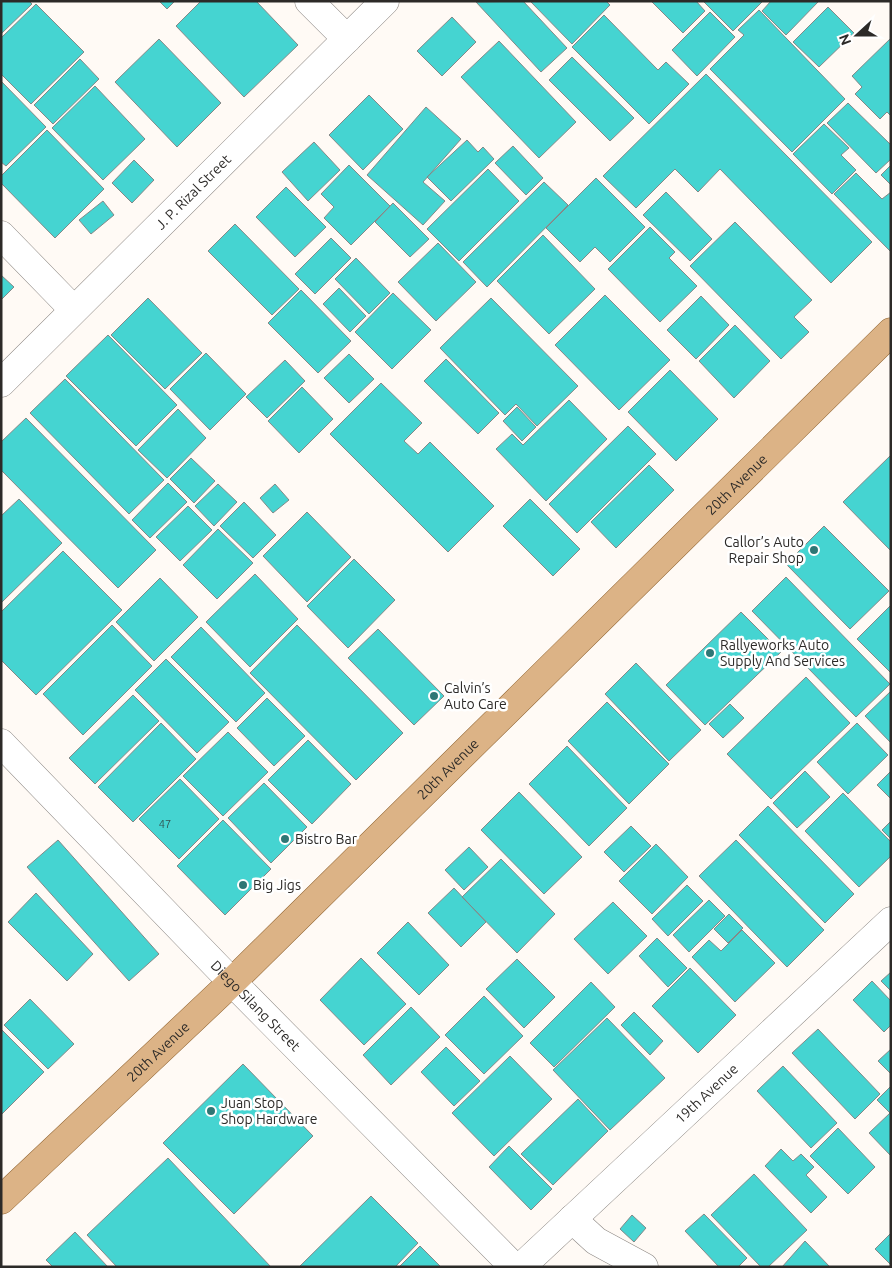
<svg xmlns="http://www.w3.org/2000/svg" width="892" height="1268" font-family="Ubuntu,sans-serif">
<style>
.building{fill:#45d4d1;stroke:#828988}
.lines{fill:none;stroke-linecap:round;stroke-linejoin:round}
.minor-casing{stroke:#8b8682;stroke-width:29}
.major-casing{stroke:#8f6330;stroke-width:29}
.minor{stroke:#fff;stroke-width:28}
.major{stroke:#dcb386;stroke-width:28}
.poi-dot{fill:#2e7775;stroke:#fff;stroke-width:2}
.labels{text-anchor:middle;stroke-width:5;stroke-linejoin:round;paint-order:stroke}
.number-label{font-size:11px;fill:#325452}
.street-label{font-size:14px;fill:#2c2a28;stroke:#fff}
.poi-label{font-size:14px;fill:#2c2a28;stroke:#fff;text-anchor:start}
</style>
<rect width="100%" height="100%" fill="#fffaf5"/>
<!-- building -->
<path class="building" d="M1,1H29L32,4L1,34Z
M159,1H175L167,9Z
M201,1H256L298,45L244,97L176,26Z
M523,1L567,48L541,72L476,2Z
M530,1H606L610,5L572,44Z
M651,1H696L705,11L683,33Z
M703,1H763L733,31Z
M771,1H819L786,35L762,11Z
M36,4L84,52L31,104L1,74V38Z
M828,7L854,33L819,67L793,42Z
M759,10L845,99L792,152L710,69L744,35L738,30Z
M710,12L735,37L697,76L672,50Z
M604,15L658,70L666,62L689,84L649,124L572,47Z
M452,17L476,42L442,76L417,51Z
M891,38V116L887,112L880,119L855,94L862,87L852,76Z
M159,39L221,103L177,147L115,82Z
M499,41L576,122L539,158L461,77Z
M572,57L634,118L610,141L549,80Z
M80,59L99,79L53,124L34,105Z
M706,74L872,242L831,283L720,169L698,192L675,169L636,208L603,176Z
M1,81L46,127L6,166L1,162Z
M95,86L145,139L103,180L52,128Z
M369,95L403,129L363,170L329,135Z
M848,103L891,145V159L876,173L827,123Z
M426,107L461,139L423,182L445,201L423,225L367,175Z
M824,124L849,148L841,155L856,170L832,194L793,154Z
M47,130L104,189L55,238L1,183V176Z
M467,140L478,152L483,147L494,159L451,201L427,177Z
M314,142L340,170L308,201L282,172Z
M513,146L543,178L526,195L495,163Z
M134,160L154,180L132,203L112,183Z
M349,165L390,206L351,245L324,218L334,207L321,194Z
M891,165V185L881,175Z
M488,169L519,201L459,261L427,229Z
M856,173L882,199L891,192V252L834,194Z
M596,178L645,227L610,262L595,247L580,262L546,228Z
M544,182L568,205L487,287L463,262Z
M286,187L326,227L295,257L256,217Z
M666,192L712,239L690,261L643,215Z
M103,201L114,215L91,234L79,220Z
M393,203L429,239L410,257L375,222Z
M735,222L812,300L794,317L809,332L781,359L690,266Z
M235,224L299,289L272,315L208,251Z
M650,227L675,252L669,258L697,286L660,322L608,269Z
M543,235L595,289L549,334L497,281Z
M331,238L351,258L315,294L295,274Z
M438,243L476,282L436,321L398,282Z
M356,258L390,293L369,314L335,279Z
M1,275L14,287L1,300Z
M339,288L366,316L350,332L323,304Z
M301,290L351,341L318,373L268,323Z
M393,293L431,330L392,369L355,332Z
M605,295L670,360L619,410L555,345Z
M701,296L729,325L696,359L667,330Z
M148,298L202,353L165,389L111,335Z
M491,298L578,386L537,426L516,404L505,415L440,348Z
M735,325L770,361L734,398L699,361Z
M108,335L177,405L136,446L66,376Z
M206,353L246,394L210,430L170,389Z
M349,354L374,379L349,403L324,378Z
M446,359L499,413L478,434L424,381Z
M285,360L305,381L267,418L246,397Z
M670,370L718,419L676,461L628,412Z
M65,379L164,480L129,514L30,413Z
M381,383L422,423L404,441L418,454L430,442L494,506L448,552L330,434Z
M302,387L333,419L299,453L268,421Z
M569,400L607,439L546,501L496,449L512,434L523,445Z
M517,407L536,427L522,441L503,421Z
M178,409L206,438L167,478L138,450Z
M26,418L156,550L118,588L1,470V442Z
M628,426L656,454L577,533L549,504Z
M891,455V551L843,502Z
M191,458L215,481L194,503L170,479Z
M649,465L674,490L616,548L591,522Z
M168,483L187,502L150,538L132,520Z
M218,484L237,502L214,526L195,506Z
M275,484L289,500L273,513L260,498Z
M19,499L62,543L1,603V516Z
M530,499L580,549L553,576L503,526Z
M244,502L276,535L253,558L220,526Z
M188,506L212,530L180,561L156,537Z
M307,512L351,557L307,602L263,556Z
M824,526L889,591L850,629L786,564Z
M218,529L253,563L217,599L183,565Z
M63,551L122,610L36,695L1,660V612Z
M354,559L395,600L348,648L307,606Z
M255,574L298,619L250,667L206,622Z
M786,577L890,684L856,717L752,611Z
M160,578L198,617L154,661L116,622Z
M891,605V673L857,639Z
M741,612L781,652L705,725L666,685Z
M112,625L152,666L83,735L43,694Z
M297,625L403,733L356,780L250,673Z
M201,627L265,693L236,722L171,657Z
M378,629L444,696L414,725L348,658Z
M166,659L229,722L197,753L135,690Z
M636,663L701,730L669,761L605,694Z
M806,677L850,723L771,799L727,754Z
M891,691V743L865,716Z
M133,695L159,721L95,784L69,758Z
M267,698L305,736L274,766L237,728Z
M607,702L669,764L629,804L568,741Z
M730,704L744,718L723,738L709,724Z
M161,723L196,759L133,822L98,787Z
M857,723L888,755L848,794L817,762Z
M228,732L268,772L223,816L183,776Z
M308,740L351,784L312,824L268,780Z
M567,746L627,808L589,846L529,784Z
M805,771L830,797L797,828L773,803Z
M891,771V799L877,785Z
M180,779L219,819L179,859L139,819Z
M264,783L307,827L271,863L228,818Z
M519,792L582,857L544,894L481,830Z
M843,793L891,842V856L859,887L805,831Z
M768,806L854,894L825,923L739,835Z
M223,820L271,869L225,915L177,866Z
M891,821V839L882,830Z
M631,826L651,846L624,872L604,852Z
M58,840L159,954L129,981L27,867Z
M736,840L824,930L787,967L699,876Z
M656,844L688,877L652,914L619,881Z
M469,847L488,867L464,890L445,870Z
M501,859L555,914L517,953L462,897Z
M687,885L703,901L668,936L652,919Z
M454,888L486,922L461,947L428,913Z
M36,893L93,954L67,981L8,922Z
M709,900L725,916L689,952L673,935Z
M613,902L647,936L608,974L574,939Z
M729,914L743,928L728,943L714,929Z
M408,922L449,965L419,995L377,953Z
M742,930L775,963L735,1002L692,957L709,940L721,951Z
M657,938L687,968L668,987L639,956Z
M361,958L406,1004L364,1045L320,1000Z
M517,959L555,997L524,1028L486,989Z
M690,968L736,1015L698,1053L652,1006Z
M891,972V991L881,981Z
M872,981L891,1001V1025L884,1032L853,1000Z
M591,982L615,1007L554,1067L530,1043Z
M484,996L523,1036L484,1074L445,1035Z
M30,999L74,1044L48,1069L4,1025Z
M411,1007L440,1037L391,1085L363,1055Z
M634,1012L663,1041L650,1055L621,1025Z
M607,1018L665,1078L610,1130L553,1070Z
M1,1029L44,1072L1,1115Z
M818,1029L880,1094L855,1119L792,1053Z
M446,1047L480,1081L454,1106L421,1072Z
M891,1049V1074L878,1061Z
M510,1056L552,1099L494,1156L452,1113Z
M243,1064L313,1136L234,1214L163,1143Z
M783,1066L837,1123L811,1148L757,1091Z
M890,1087L891,1088V1156L869,1133L890,1113L877,1100Z
M578,1099L608,1131L553,1185L521,1154Z
M838,1128L875,1167L848,1194L810,1156Z
M509,1146L552,1189L531,1210L489,1167Z
M781,1149L793,1161L801,1154L814,1167L806,1175L827,1197L811,1213L765,1166Z
M168,1158L271,1267H117L87,1235Z
M754,1174L807,1230L768,1267H761L711,1215Z
M371,1196L418,1243L395,1267H299Z
M704,1214L747,1258L738,1267H719L685,1231Z
M632,1215L646,1228L634,1242L620,1229Z
M75,1232L108,1267H53L46,1260Z
M891,1233V1265L875,1249Z
M805,1241L830,1267H782Z
M420,1246L441,1267H399Z"/>
<g class="lines">
<defs>
<g id="minor">
<path d="M309,1L347,39"/>
<path d="M1,235L73,309"/>
<path id="s1" d="M1,383L385,1"/>
<path id="s2" d="M1,743L232,982L514,1267"/>
<path d="M572,1219L596,1241L644,1267"/>
<path id="s3" d="M521,1267L891,921"/>
</g>
<g id="major">
<path id="s4" d="M1,1200L232,982L891,332"/>
</g>
</defs>
<!-- minor casing -->
<use href="#minor" class="minor-casing"/>
<!-- major casing -->
<use href="#major" class="major-casing"/>
<!-- minor -->
<use href="#minor" class="minor"/>
<!-- major -->
<use href="#major" class="major"/>
</g>
<!-- markers -->
<g class="poi-dot">
<circle cx="814" cy="550" r="5"/>
<circle cx="710" cy="653" r="5"/>
<circle cx="434" cy="696" r="5"/>
<circle cx="285" cy="839" r="5"/>
<circle cx="243" cy="885" r="5"/>
<circle cx="211" cy="1111" r="5"/>
</g>
<g class="labels">
<!-- number labels -->
<g class="number-label">
<text x="165" y="828">47</text>
</g>
<!-- street labels -->
<g class="street-label">
<text dy="5" stroke="none"><textPath href="#s1" startOffset="271">J. P. Rizal Street</textPath></text>
<text dy="5" stroke="none"><textPath href="#s4" startOffset="1026">20th Avenue</textPath></text>
<text dy="5" stroke="none"><textPath href="#s4" startOffset="621">20th Avenue</textPath></text>
<text dy="5" stroke="none"><textPath href="#s2" startOffset="366">Diego Silang Street</textPath></text>
<text dy="5" stroke="none"><textPath href="#s4" startOffset="216">20th Avenue</textPath></text>
<text dy="5" stroke="none"><textPath href="#s3" startOffset="254">19th Avenue</textPath></text>
</g>
<!-- poi labels -->
<g class="poi-label">
<text x="804" y="547" text-anchor="end">Callor’s Auto<tspan x="804" dy="16">Repair Shop</tspan></text>
<text x="720" y="650">Rallyeworks Auto<tspan x="720" dy="16">Supply And Services</tspan></text>
<text x="444" y="693">Calvin’s<tspan x="444" dy="16">Auto Care</tspan></text>
<text x="295" y="844">Bistro Bar</text>
<text x="253" y="890">Big Jigs</text>
<text x="221" y="1108">Juan Stop<tspan x="221" dy="16">Shop Hardware</tspan></text>
</g>
</g>
<!-- border -->
<rect width="892" height="1268" fill="none" stroke="#2c2a28" stroke-width="5"/>
<!-- north arrow -->
<g transform="translate(857 35) rotate(249)" stroke="#ffffff" stroke-width="4" paint-order="stroke">
<path d="M0-4L9 19L0 12L-9 19Z" fill="#2c2a28"/>
<text y="-8" font-size="14" font-weight="bold" text-anchor="middle" fill="#2c2a28">N</text>
</g>
</svg>
